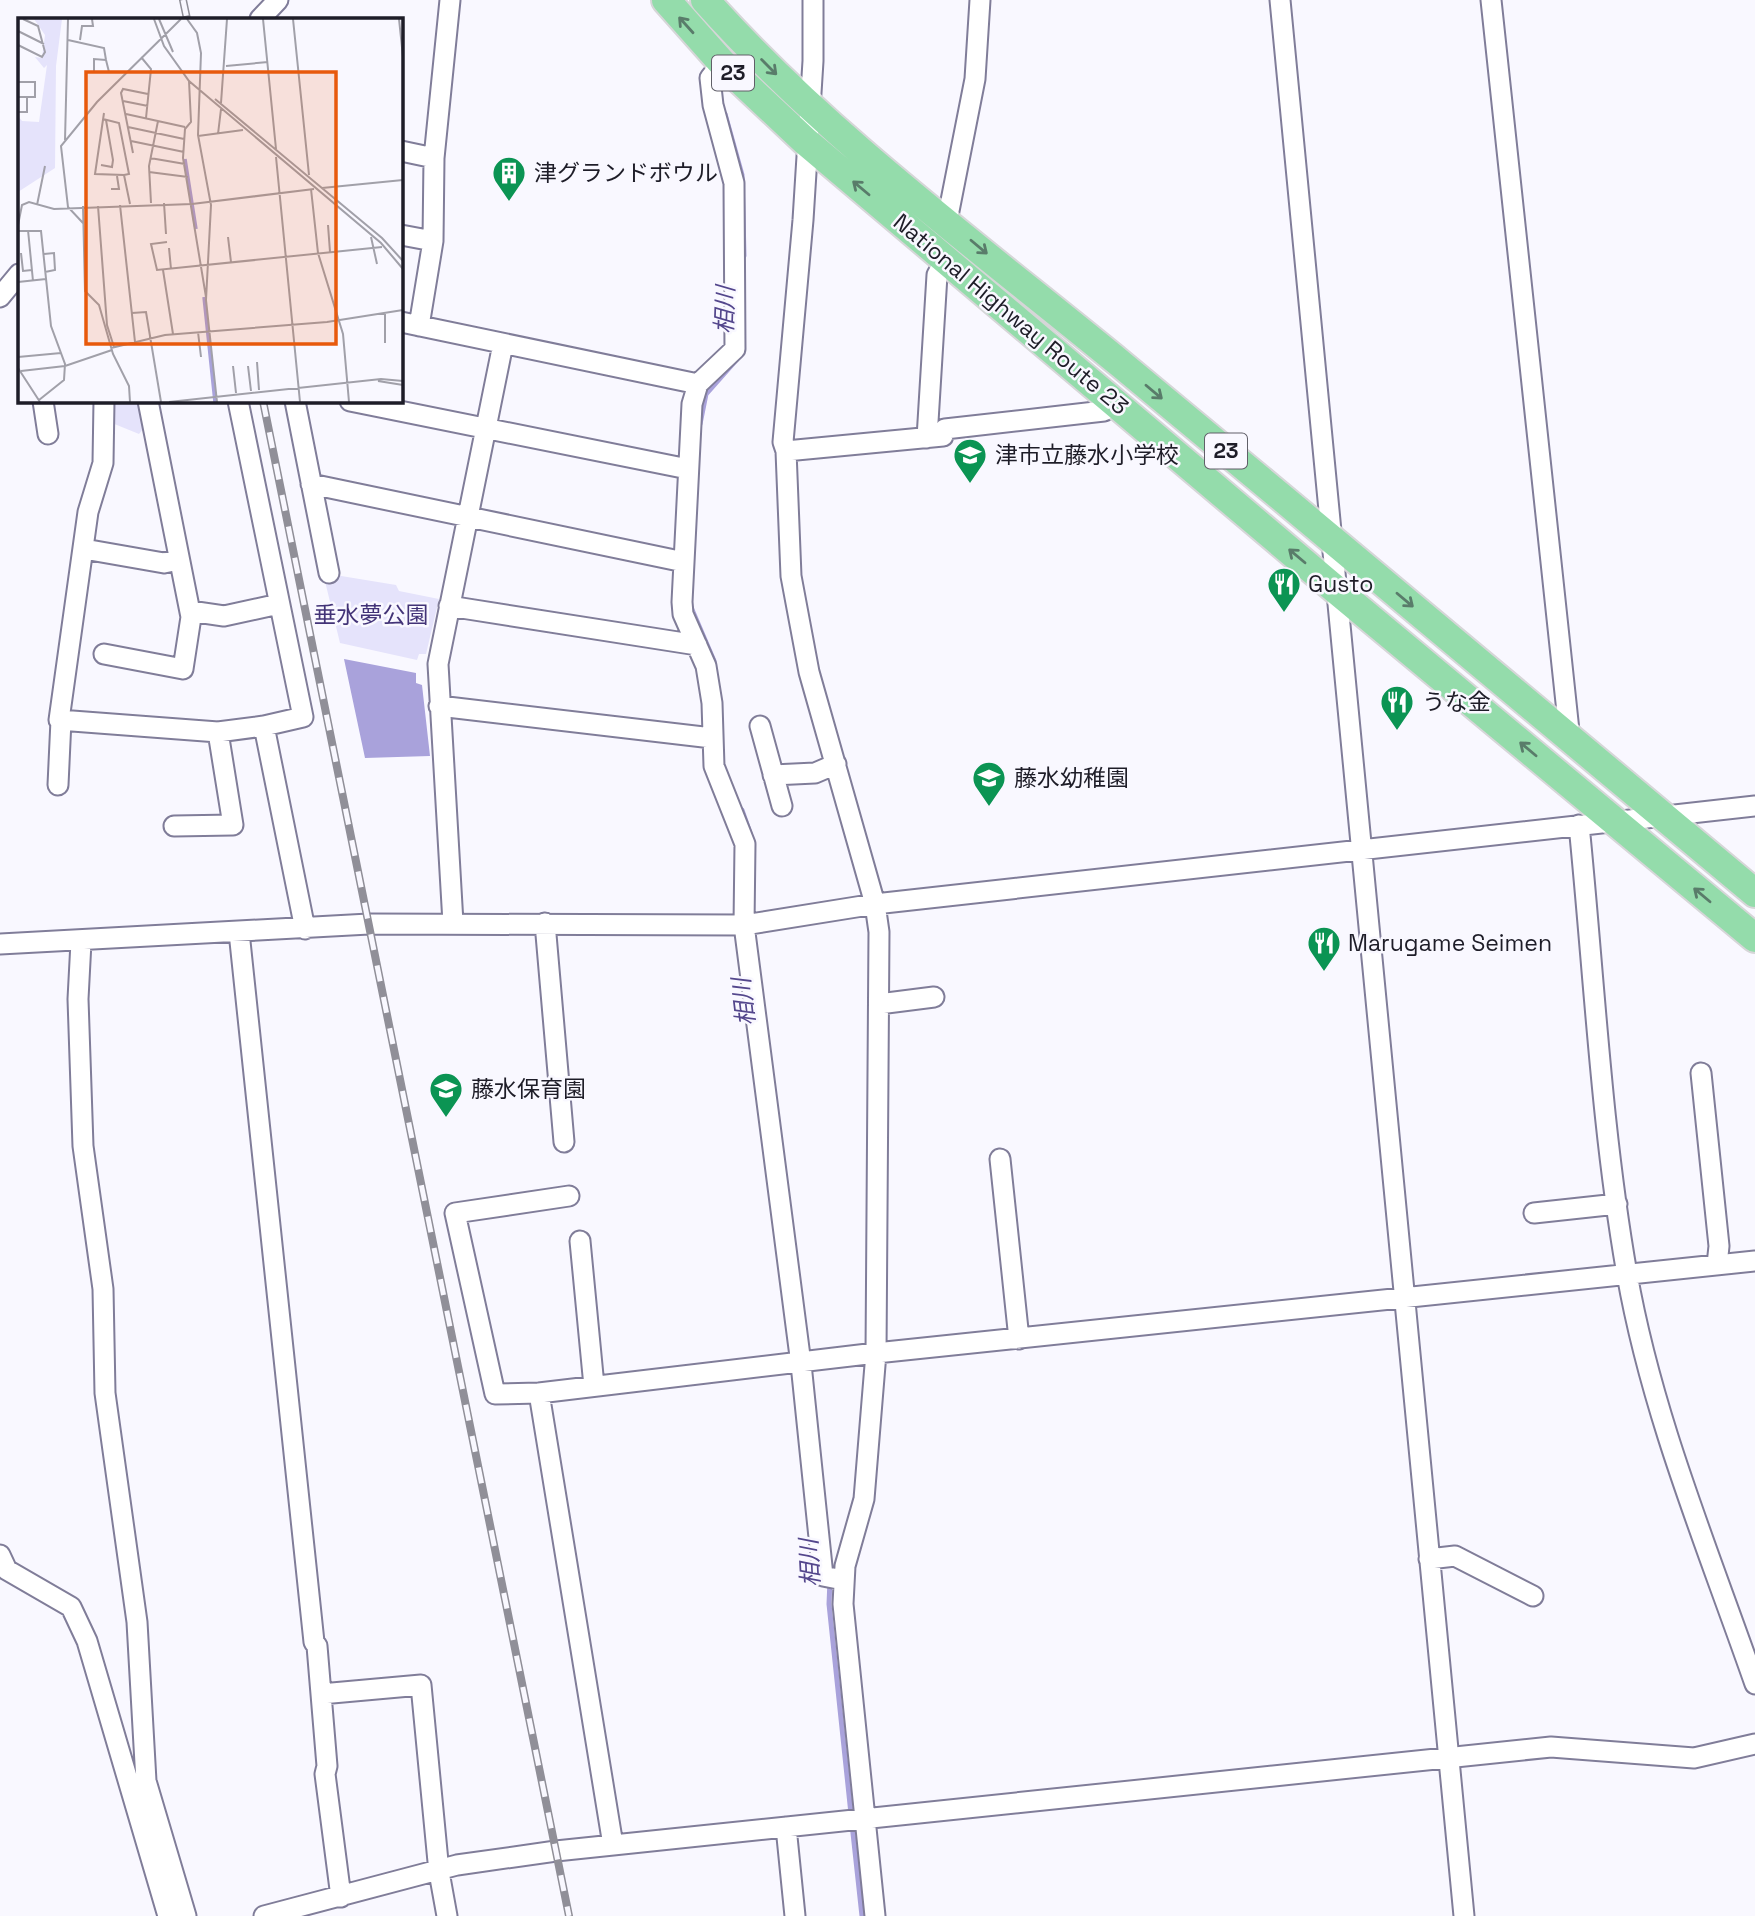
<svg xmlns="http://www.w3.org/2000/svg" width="1755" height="1916" font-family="'Space Grotesk','Noto Sans JP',sans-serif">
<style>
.green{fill:#e5e3fb}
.water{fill:#a9a2db}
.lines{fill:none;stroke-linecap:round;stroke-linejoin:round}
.stream{stroke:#a9a2db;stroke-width:5}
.minor-casing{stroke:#807d99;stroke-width:23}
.highway-casing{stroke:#d6d6d8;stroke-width:32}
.minor{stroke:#fff;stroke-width:19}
.highway{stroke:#94dcab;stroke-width:28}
.rail-casing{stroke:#908f98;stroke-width:8}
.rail{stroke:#f9f8ff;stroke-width:5;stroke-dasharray:16;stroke-linecap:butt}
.oneway{stroke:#597c6a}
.labels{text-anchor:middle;stroke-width:5;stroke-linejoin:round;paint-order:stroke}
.shield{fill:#f9f8ff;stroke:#605f68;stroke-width:2}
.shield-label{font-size:21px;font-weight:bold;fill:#1e1d28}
.poi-label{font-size:23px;fill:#1e1d28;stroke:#f9f8ff;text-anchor:start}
.street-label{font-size:23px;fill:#1e1d28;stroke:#f9f8ff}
.park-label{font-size:23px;fill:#423377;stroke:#f9f8ff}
.water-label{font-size:24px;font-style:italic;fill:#53468c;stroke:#f9f8ff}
.inset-river{fill:none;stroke:#a9a2db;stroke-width:3.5}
.inset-road{fill:none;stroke:#a1a0a9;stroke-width:2}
.view{fill:#e8590c;fill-opacity:0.15;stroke:#e8590c;stroke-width:3.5}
.inset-edge{fill:none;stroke:#1e1d28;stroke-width:3.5}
</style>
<rect width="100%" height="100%" fill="#f9f8ff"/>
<!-- green -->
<path class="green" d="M111,401H137L143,429L139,434L112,423Z
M323,573L396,585L399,591L439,599L426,654H419L417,660L340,643Z"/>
<!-- water -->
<path class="water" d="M344,659L416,673V683L422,685L430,756L365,758Z"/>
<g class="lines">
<!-- stream -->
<path class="stream" d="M725,114L742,175L744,256
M700,424L706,394L737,359
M690,605L714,661
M742,810L750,833
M830,1580L829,1604L851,1814
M852,1824L862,1916"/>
<defs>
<path id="minor" d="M813,0V61L803,220L783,442L786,451L791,576L809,672L875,904L879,932L876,1353L864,1499L845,1566L843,1604L875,1916
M1280,0L1464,1916
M1491,0L1570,740
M260,19L278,0
M722,63L710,78L713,105L734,183L735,349L698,384L692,404L682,602L683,614L706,666L712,703L714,766L745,844L744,925L801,1364L823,1576L843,1580
M401,151L434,158
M947,221L975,79L980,0
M401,235L433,241
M0,297L19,274
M401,322L698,384
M419,326L433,241L434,158L450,0
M43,401L48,434
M104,401L103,463L88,512L59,720L218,732L264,726L305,929
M238,401L303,717L264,726
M295,401L329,573
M350,401L688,469
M927,438L937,275L946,259
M786,451L943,436L945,429L1104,411
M311,484L684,562
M84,549L164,563L179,560
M449,606L697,645
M190,611L224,616L279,604
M104,654L183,669L191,617L148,401
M439,706L712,738
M760,726L782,806
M773,775L815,773L836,764
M58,785L61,720
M1579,825C1594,974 1601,1126 1627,1274C1652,1416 1708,1549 1755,1684
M174,826L233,825L218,732
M453,923L438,664L503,344
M545,923L564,1142
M239,932L314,1642L317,1646L327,1766L325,1774L341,1897
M81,942L78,999L83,1146L103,1289L105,1393L137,1622L146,1781L186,1916
M0,944L369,924L744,925L875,904L1755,806
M879,1004L934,997
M1701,1073L1719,1246L1717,1265
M1000,1159L1019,1339
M569,1196L455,1213L495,1394L539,1393L876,1353L1755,1261
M1534,1213L1617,1204
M580,1241L594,1386
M539,1393L613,1845
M0,1555L7,1570L71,1607L87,1641L168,1916
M1429,1559L1455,1556L1533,1596
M321,1694L421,1685L439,1872L447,1916
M786,1827L795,1916
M264,1916L457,1865L556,1851L1551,1747L1694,1758L1755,1744"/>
<path id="highway" d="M666,0L722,63L805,141L1335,589L1755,938
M705,0C825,135 982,250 1122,365C1334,540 1544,718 1755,893"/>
</defs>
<!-- minor casing -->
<use href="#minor" class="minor-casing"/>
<!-- highway casing -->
<use href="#highway" class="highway-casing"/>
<!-- minor -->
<use href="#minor" class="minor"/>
<!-- highway -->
<use href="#highway" class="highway"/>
<defs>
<path id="rail" d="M183,0L187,19
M263,401L569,1916"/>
</defs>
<!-- rail casing -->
<use href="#rail" class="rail-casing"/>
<!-- rail -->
<use href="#rail" class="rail"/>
</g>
<!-- one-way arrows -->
<defs><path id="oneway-shaft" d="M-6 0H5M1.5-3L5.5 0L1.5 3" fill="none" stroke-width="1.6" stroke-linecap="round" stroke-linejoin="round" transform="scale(1.75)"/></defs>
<g class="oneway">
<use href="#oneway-shaft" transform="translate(686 25) rotate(-132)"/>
<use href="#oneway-shaft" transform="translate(769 67) rotate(45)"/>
<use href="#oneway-shaft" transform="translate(861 188) rotate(-140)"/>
<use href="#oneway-shaft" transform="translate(979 247) rotate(40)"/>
<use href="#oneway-shaft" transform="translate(1154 392) rotate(40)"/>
<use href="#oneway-shaft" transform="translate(1297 556) rotate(-140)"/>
<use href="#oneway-shaft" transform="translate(1405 600) rotate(40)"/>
<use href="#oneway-shaft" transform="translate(1528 749) rotate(-140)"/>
<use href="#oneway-shaft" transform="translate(1702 895) rotate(-140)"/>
</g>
<!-- icons -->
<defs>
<symbol id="building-pin" viewBox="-11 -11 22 30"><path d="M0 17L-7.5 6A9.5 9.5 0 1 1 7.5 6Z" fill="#0b9453" stroke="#f9f8ff"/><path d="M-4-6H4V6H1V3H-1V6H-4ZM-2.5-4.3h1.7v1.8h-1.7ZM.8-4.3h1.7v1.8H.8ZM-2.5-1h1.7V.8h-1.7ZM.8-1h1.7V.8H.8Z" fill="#fff"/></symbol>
<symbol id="school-pin" viewBox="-11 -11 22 30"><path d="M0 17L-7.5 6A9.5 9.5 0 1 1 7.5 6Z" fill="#0b9453" stroke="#f9f8ff"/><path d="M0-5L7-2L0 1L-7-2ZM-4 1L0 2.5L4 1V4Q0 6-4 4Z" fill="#fff"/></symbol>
<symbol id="restaurant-pin" viewBox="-11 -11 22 30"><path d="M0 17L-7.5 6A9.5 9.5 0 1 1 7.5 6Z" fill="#0b9453" stroke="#f9f8ff"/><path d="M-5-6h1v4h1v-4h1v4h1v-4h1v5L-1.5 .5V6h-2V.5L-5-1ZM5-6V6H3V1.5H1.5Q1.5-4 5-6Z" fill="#fff"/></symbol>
</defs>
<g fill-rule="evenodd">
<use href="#building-pin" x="490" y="154" width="38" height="52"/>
<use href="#school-pin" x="951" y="436" width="38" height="52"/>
<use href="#restaurant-pin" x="1265" y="565" width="38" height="52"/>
<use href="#restaurant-pin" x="1378" y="683" width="38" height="52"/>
<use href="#school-pin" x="970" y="759" width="38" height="52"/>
<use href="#restaurant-pin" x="1305" y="924" width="38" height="52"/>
<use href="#school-pin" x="427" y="1070" width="38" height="52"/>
</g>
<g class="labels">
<!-- shield labels -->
<g class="shield">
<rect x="712" y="55.5" width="42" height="35" rx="5"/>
<rect x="1205" y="433.5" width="42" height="35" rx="5"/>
</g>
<g class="shield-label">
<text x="733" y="80">23</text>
<text x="1226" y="458">23</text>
</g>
<!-- poi labels -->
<g class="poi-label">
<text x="534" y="181">津グランドボウル</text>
<text x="995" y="463">津市立藤水小学校</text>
<text x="1308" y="592">Gusto</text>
<text x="1422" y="710">うな金</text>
<text x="1014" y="786">藤水幼稚園</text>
<text x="1348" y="951">Marugame Seimen</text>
<text x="471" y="1097">藤水保育園</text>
</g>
<!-- street labels -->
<g class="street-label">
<text transform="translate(1011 314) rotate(40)" y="8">National Highway Route 23</text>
</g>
<!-- park labels -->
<g class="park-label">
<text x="371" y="623">垂水夢公園</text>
</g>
<!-- water labels -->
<g class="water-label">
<text transform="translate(725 310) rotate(-88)" y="8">相川</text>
<text transform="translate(744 1002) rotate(-97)" y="8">相川</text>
<text transform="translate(810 1563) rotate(-93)" y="8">相川</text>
</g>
</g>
<!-- overview -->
<g transform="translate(18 18)">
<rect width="385" height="385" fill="#f9f8ff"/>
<path d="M16,1H44L38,48L37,150L0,174V98L4,103L21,104L29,47L26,50L17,39L24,40L27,17Z" fill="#e5e3fb"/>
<path class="inset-river" d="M167,141L178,211M186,279L197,384"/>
<path class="inset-road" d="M136,1L146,28L171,63L363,225L385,251M141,1L155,34M169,1L179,15L183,35L180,117L193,187L188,282L199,384M245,1L258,131M275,1L291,157M381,1L385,39M0,13L26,26M50,22L86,30L88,42L91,54H76V41L88,42M62,22L64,8H75L74,1M0,27L24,39L27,34L20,8L5,1M123,39L133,51L128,100M208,48L250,44M171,63L173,104L167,111L165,140L188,279M0,64H17V79H0M197,81L364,220L385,243M105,83L130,88M203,85L209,1M0,94H9V79M86,95L77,156L106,157L112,186M108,96L167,109M85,101L101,105L111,156L106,157M110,109L166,121M200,116L203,91M180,118L225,112M47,122L50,1M113,123L166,134M115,135L103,75L105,71L130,76M258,139L282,384M132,140L167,146M83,147L94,149L95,142L88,102M131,154L170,159M304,170L385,162M93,171H101L99,158M293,171L300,235L325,316L331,384M133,185L131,148L140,103M146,185L148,216M19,187L27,148M102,187L117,324M65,188L67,273L81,287L95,336L111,368L112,384M80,188L89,307L96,329M65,205L50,189L43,128L79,84L163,1M0,207L4,187L11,184L36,191L174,186L296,171M310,207L312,234M10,212L15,263M0,213H23L33,308L47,346L46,362L21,382M210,219L213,244M353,219L359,246M149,224L133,226L139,252L364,229M151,230L153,251M3,235L5,253L14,252M26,236L36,235L37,252L27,254M145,252L155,316M0,264L28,261M367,294V325M114,295L128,294L143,384M180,314L183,339M93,330L147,317L309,304L385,292M0,339L43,335M239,344L241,372M215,348L218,375M230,348L233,373M0,350L22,384M3,353L47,348L94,332M360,363L385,367M151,384L363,361L385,363"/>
<path class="view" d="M68,54H318V326H68Z"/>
<rect width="385" height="385" class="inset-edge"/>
</g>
</svg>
